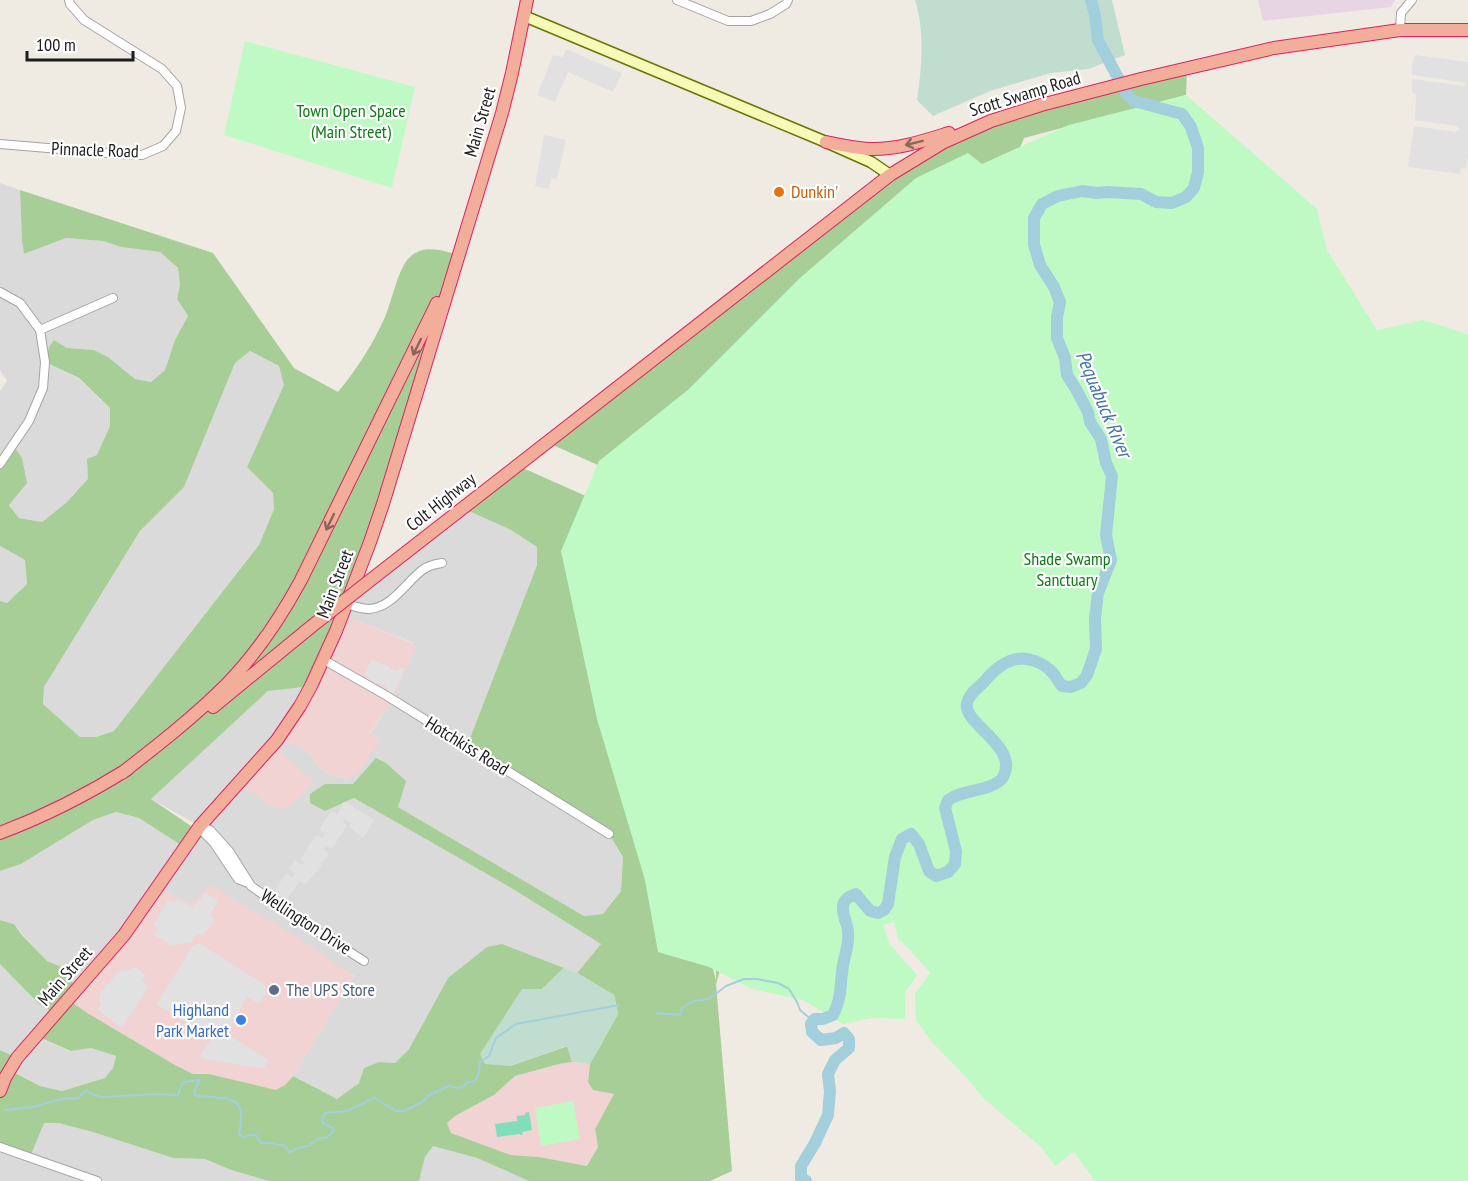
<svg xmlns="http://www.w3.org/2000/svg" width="1468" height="1181" font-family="'PT Sans Narrow',sans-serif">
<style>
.residential{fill:#dbdada}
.commercial{fill:#f0d3d2}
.industrial{fill:#e8d5e4}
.forest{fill:#a7ce97;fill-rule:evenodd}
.wetland{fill:#c0ddcf}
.park{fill:#bffac4}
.pitch{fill:#80dfba}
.parking{fill:#e1e1e1}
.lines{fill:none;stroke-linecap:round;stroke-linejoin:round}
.stream{stroke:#a3cfdd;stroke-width:2}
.river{stroke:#a3cfdd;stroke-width:12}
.minor-casing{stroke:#a4a4a4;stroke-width:10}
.secondary-casing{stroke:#687504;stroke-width:13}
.trunk-casing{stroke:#da2261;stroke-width:14}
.minor{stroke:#fff;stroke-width:8}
.secondary{stroke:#f6fab6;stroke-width:10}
.trunk{stroke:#f2ae9a;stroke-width:12}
.trunk-bridge-casing{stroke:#da2261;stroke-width:14;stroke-linecap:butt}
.trunk-bridge{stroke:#f2ae9a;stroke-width:12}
.oneway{stroke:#88665c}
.food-dot{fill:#e8710a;stroke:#fff;stroke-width:2}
.service-dot{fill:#5c6f8a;stroke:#fff;stroke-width:2}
.shop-dot{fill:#3f7fe0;stroke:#fff;stroke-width:2}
.labels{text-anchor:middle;stroke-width:4.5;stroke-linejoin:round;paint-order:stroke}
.street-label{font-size:18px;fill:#1d1d1d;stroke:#fff}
.park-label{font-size:18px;fill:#0a7c14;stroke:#fff}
.food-label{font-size:18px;fill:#c56008;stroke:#fff;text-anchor:start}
.service-label{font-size:18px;fill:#4e5e75;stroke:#fff;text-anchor:start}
.shop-label{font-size:18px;fill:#366cbe;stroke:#fff;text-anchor:end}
.water-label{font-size:20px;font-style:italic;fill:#4676a6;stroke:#fff}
</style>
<rect width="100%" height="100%" fill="#efebe3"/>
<!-- residential -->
<path class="residential" d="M0,183L20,190L22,241L24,254L66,238L103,241L121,247L160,252L178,268L180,285L177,299L188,316L175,340L165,370L151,382L135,379L108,357L94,350L67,348L54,340L49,347L45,362L78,378L111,409L110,426L97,456L88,459L89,479L66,503L42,522L19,518L9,504L0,464V391L7,381L0,370Z
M250,351L279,366L284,385L247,467L273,493L274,509L259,545L114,731L96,737H79L43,704L44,687L140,531L184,487L235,363Z
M462,508L511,530L537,547V565L467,746L609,834L623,857L621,891L603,914L584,916L398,807L353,784H325V811L354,798L513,889L601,944L577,973L502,944L448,978L409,1049L395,1063L379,1062L359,1083L337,1099L293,1076L354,976L191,904L162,889L200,826L151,799L268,690L311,686L302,748L311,755L316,763L323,771L347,779L380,740L370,734L392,700L414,643L342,615L359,571L377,575Z
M0,546L25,560L27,584L7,603L0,601Z
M116,812L139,818L184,847L77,991L64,968L47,961L21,933L14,924L0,920V871L21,864L93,820Z
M0,964L38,1003L55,1014L36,1037L70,1051L91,1048L116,1056L113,1068L105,1078L62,1091L40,1086L10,1069L16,1058L0,1050Z
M44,1123H58L93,1132L173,1158L205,1159L231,1170L269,1181H0V1147Z
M433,1146L477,1158L529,1181H419L425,1157Z"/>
<!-- commercial -->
<path class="commercial" d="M342,615L415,644L416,649L392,700L370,733L381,740L358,773L347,779L323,771L316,763L311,755L302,748L277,740Z
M272,745L314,781L288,808L278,809L256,796L239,781Z
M211,885L303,941L354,977L293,1076L285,1085L276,1091L209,1074H193L175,1065L89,1014L73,1003L139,925L162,889L191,904Z
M572,1062L590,1064L588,1082L614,1094L595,1129L598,1147L587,1166L539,1157L511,1155L451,1133L447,1123L455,1116L494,1095L515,1076L559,1064Z"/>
<!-- industrial -->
<path class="industrial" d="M1258,0H1395L1391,7L1263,21Z"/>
<!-- forest -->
<path class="forest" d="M1187,68L1186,95L1024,138L801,686L716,984L732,1171L710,1181H529L477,1158L433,1146L425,1157L419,1181H269L231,1170L205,1159L173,1158L93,1132L58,1123H44L30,1157L0,1147V1050L17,1058L10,1070L40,1086L62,1091L105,1078L113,1068L116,1056L91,1048L71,1051L36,1036L55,1014L38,1003L0,964V920L14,924L21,934L47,961L64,968L77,991L73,1003L89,1014L175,1065L193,1074H209L276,1090L285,1085L293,1076L337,1099L359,1083L364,1068L379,1062L395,1063L409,1049L448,978L487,947L502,944L564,968L542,989L510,1066L568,1046L572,1062L559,1064L515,1076L494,1095L455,1116L447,1123L451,1133L511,1155L539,1157L587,1166L598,1147L595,1129L614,1094L593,1090L588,1082L590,1064L618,1014L614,995L577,973L601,944L513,889L354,798L325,811L310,803V794L325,784H353L376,758L386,763L406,781L398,807L584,916L603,914L621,891L623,857L609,834L467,746L537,565V547L511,530L462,508L516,465L615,509L660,754L716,981V914L634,481L546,442L890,175L968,131Z
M20,190L213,253L294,368L338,392C357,369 373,344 385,317C392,301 398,268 410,257C423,244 443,250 458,255L405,430L311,686L268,691L151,799L197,830L184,847L139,818L116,812L93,820L21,864L0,871V601L7,603L27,584L25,560L0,546V464L13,445L22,458L27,483L9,505L19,518L42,522L66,503L88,479L87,459L97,455L110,426V408L79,378L45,362L49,347L54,340L67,348L94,350L108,357L135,379L151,382L165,370L175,340L188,316L177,299L180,285L178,268L160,252L121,247L103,241L66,238L24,254L22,241ZM250,351L279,366L284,385L247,467L273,493L274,509L259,545L114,731L96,737H80L43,704L44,687L140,531L184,487L235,363Z"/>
<!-- wetland -->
<path class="wetland" d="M915,0H1112L1125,55L1088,69L1051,73L990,91L933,116L917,100C922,66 925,33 915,0Z
M564,968L577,973L614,995L618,1014L590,1064L572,1062L567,1046L510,1066L485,1064L480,1054L522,989H542Z"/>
<!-- park -->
<path class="park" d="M245,41L415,87L392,188L224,135Z
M1186,95L1317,209L1327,250L1377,330L1423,320L1468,334V1181H1095L1074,1152L1055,1166L1042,1148L983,1098L966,1077L931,1041L916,1020L915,994L930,973L912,952L898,939L894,922L883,925L890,945L917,975L905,993V1019L871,1018L843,1024L803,1000L752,989L709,967L658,952L645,880L597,719L561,551L599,461L689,389L800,278L916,178L968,153L982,164L1069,125Z
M573,1101L580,1139L541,1146L535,1108Z"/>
<!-- pitch -->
<path class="pitch" d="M529,1112L532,1130L522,1132L523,1135H520V1134L497,1137L495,1124L517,1121V1116L525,1115V1113Z"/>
<!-- parking -->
<path class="parking" d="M566,49L622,73L613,92L568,72L555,102L537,95L553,55L563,57Z
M1415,55L1468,62V156L1466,169L1461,168L1460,174L1408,167L1414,126L1456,132L1459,129L1457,126L1415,120L1416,95L1412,92V79L1464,86L1466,84L1462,82L1412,75V65Z
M544,135L566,140L557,179L552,178L551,180L549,189L535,186Z
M371,659L390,667L389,672L390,669L397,671L400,667L405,669L393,696L388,692V689L384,685L377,683L375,686L367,682L369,678L365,675Z
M344,802H345L374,820L363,838L349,827L351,823L344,819L343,822L347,825L332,849L326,846L324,850L329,853L318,870L305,884L299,881L287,900L274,892L286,873L292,877L295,873L289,869L295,860L300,864H303L304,862L301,859L316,835L322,838L325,834L319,830L331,811L337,815Z
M205,893L218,901L209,915L215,919L203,936L197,933L191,943L171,945L154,935L158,929L154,925L168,900L174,903L178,899L193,908Z
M199,943L265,985L266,993L259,1004L247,997L227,1034L269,1060L263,1069L205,1059L200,1056L212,1038L156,1004L193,946Z
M134,966L146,975L142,981L149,986L122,1028L97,1009L101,1004L99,998L101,992L118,972L125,970L130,971Z"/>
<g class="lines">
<!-- stream -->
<path class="stream" d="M656,1013L680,1015L682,1008L694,1001L709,999L726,986L744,979H757L778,983L789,989L797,1002L800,1010L813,1021
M5,1110L33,1107L61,1099L79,1098L82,1093L87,1091L94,1095L103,1097L156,1094L178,1095L183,1082L200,1080L195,1089L194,1095C226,1101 249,1091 239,1134L244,1138L249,1135H256L260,1142C264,1144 266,1143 270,1143C275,1143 279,1146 284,1145L289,1152L293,1151L297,1148L308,1146L319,1138H326L330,1135L334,1130C332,1125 324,1126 322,1121L325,1113L347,1111L374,1098L396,1111H404L422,1102L429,1095L449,1086C458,1089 461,1089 468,1082H474L478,1076L480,1062L489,1056L496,1038L516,1024L619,1005"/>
<!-- river -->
<path class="river" d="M806,1181L801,1178V1166L815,1143L828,1115L830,1091L828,1074L835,1060L849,1048V1039L844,1033L836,1038L821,1040L812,1032L811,1024L815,1019H823L833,1015C842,998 840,984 843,965C845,954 849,945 848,933C848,924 842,915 843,906C844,899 849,896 856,894L870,911L878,913L884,910L888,904L895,857L902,839L911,834L919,844L929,871L936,876L948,872L955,864L956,851L945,808L948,800C952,798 956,795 961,794C972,790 997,788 1003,777C1020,746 962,724 967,703C969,694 978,688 984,682C997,666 1014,653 1035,661C1040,663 1047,667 1051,671C1055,675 1058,681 1062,686L1071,687L1081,683L1087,675L1096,649L1095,618L1098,593L1111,560L1106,535L1112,476L1106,463L1101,439L1090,422L1088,412L1076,389L1067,375L1065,358L1057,338V317L1060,302L1054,287L1040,265L1034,244V218L1042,204L1058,196L1082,191L1097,193L1108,192L1141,194L1156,202L1172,203L1186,197L1194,188L1198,172V148L1191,127L1182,114L1134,101L1126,93L1098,40L1095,15L1091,0"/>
<defs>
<path id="minor" d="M677,0L728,21H751L770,14L786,4L788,0
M1400,30L1401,13L1412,0
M0,144L119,154L142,155L163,146L176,131L181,108L177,86L162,69L84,20L70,4L69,0
M0,292L20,303L40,330L45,362L43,388L29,421L0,464
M40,330L113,298
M346,604C354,606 361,609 369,609C391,608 405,584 421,571C427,566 434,564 442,563
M324,660L387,696L609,834
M200,826L210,830L229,851L251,886L298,919L364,961
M200,826L202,831L214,843L238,879L248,883
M0,1147L97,1181"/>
<path id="secondary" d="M524,16L826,142L871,162L890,175"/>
<path id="trunk" d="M826,142C840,145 854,148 869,149C897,150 923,141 949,133
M377,575L890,175L944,142L991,121L1041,105L1141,79L1274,48L1400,30H1468
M213,707L312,626
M122,773C158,745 194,717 227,684C257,653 281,617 301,580L437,303
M0,833C45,816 88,794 128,769
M0,1091L5,1078L17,1058L124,935L200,826L277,740L300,706L311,686L336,631L370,542L383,504L502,113L512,73L527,0"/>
</defs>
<!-- minor casing -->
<use href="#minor" class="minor-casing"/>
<!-- secondary casing -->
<use href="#secondary" class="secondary-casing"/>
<!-- trunk casing -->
<use href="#trunk" class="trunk-casing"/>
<!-- minor -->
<use href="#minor" class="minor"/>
<!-- secondary -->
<use href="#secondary" class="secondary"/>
<!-- trunk -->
<use href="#trunk" class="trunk"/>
<defs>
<path id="trunk-bridge" d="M312,626L377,575"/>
</defs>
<!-- trunk-bridge casing -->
<use href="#trunk-bridge" class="trunk-bridge-casing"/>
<!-- trunk-bridge -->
<use href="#trunk-bridge" class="trunk-bridge"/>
</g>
<!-- one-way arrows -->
<defs><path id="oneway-shaft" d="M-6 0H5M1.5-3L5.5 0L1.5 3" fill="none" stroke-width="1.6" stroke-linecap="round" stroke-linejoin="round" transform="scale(1.5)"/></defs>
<g class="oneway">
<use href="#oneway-shaft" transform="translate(914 143) rotate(166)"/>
<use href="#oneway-shaft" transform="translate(417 347) rotate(116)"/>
<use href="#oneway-shaft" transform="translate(330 522) rotate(116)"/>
</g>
<!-- markers -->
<circle class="food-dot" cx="779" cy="192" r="6"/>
<circle class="service-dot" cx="274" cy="990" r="6"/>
<circle class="shop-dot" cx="241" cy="1020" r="6"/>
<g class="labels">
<!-- street labels -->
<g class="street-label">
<text transform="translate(1025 94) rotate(-17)" y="6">Scott Swamp Road</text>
<text transform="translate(480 122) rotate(-74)" y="6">Main Street</text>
<text transform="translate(95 150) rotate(2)" y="6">Pinnacle Road</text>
<text transform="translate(441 502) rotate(-38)" y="6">Colt Highway</text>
<text transform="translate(335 584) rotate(-69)" y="6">Main Street</text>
<text transform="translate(467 746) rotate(32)" y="6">Hotchkiss Road</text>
<text transform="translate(306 922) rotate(33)" y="6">Wellington Drive</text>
<text transform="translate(65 976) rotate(-49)" y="6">Main Street</text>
</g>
<!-- park labels -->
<g class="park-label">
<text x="351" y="117">Town Open Space<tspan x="351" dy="21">(Main Street)</tspan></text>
<text x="1067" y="565">Shade Swamp<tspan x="1067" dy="21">Sanctuary</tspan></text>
</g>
<!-- food labels -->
<g class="food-label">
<text x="791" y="198">Dunkin'</text>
</g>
<!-- service labels -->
<g class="service-label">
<text x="286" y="996">The UPS Store</text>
</g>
<!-- shop labels -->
<g class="shop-label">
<text x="229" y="1016">Highland<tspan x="229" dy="21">Park Market</tspan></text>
</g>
<!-- water labels -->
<g class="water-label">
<text transform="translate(1104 404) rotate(67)" y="7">Pequabuck River</text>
</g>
</g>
<!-- scale -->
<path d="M27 51v9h106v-9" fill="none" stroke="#1d1d1d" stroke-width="3"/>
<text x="36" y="51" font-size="18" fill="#1d1d1d" stroke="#ffffff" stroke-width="4.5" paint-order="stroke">100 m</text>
</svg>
